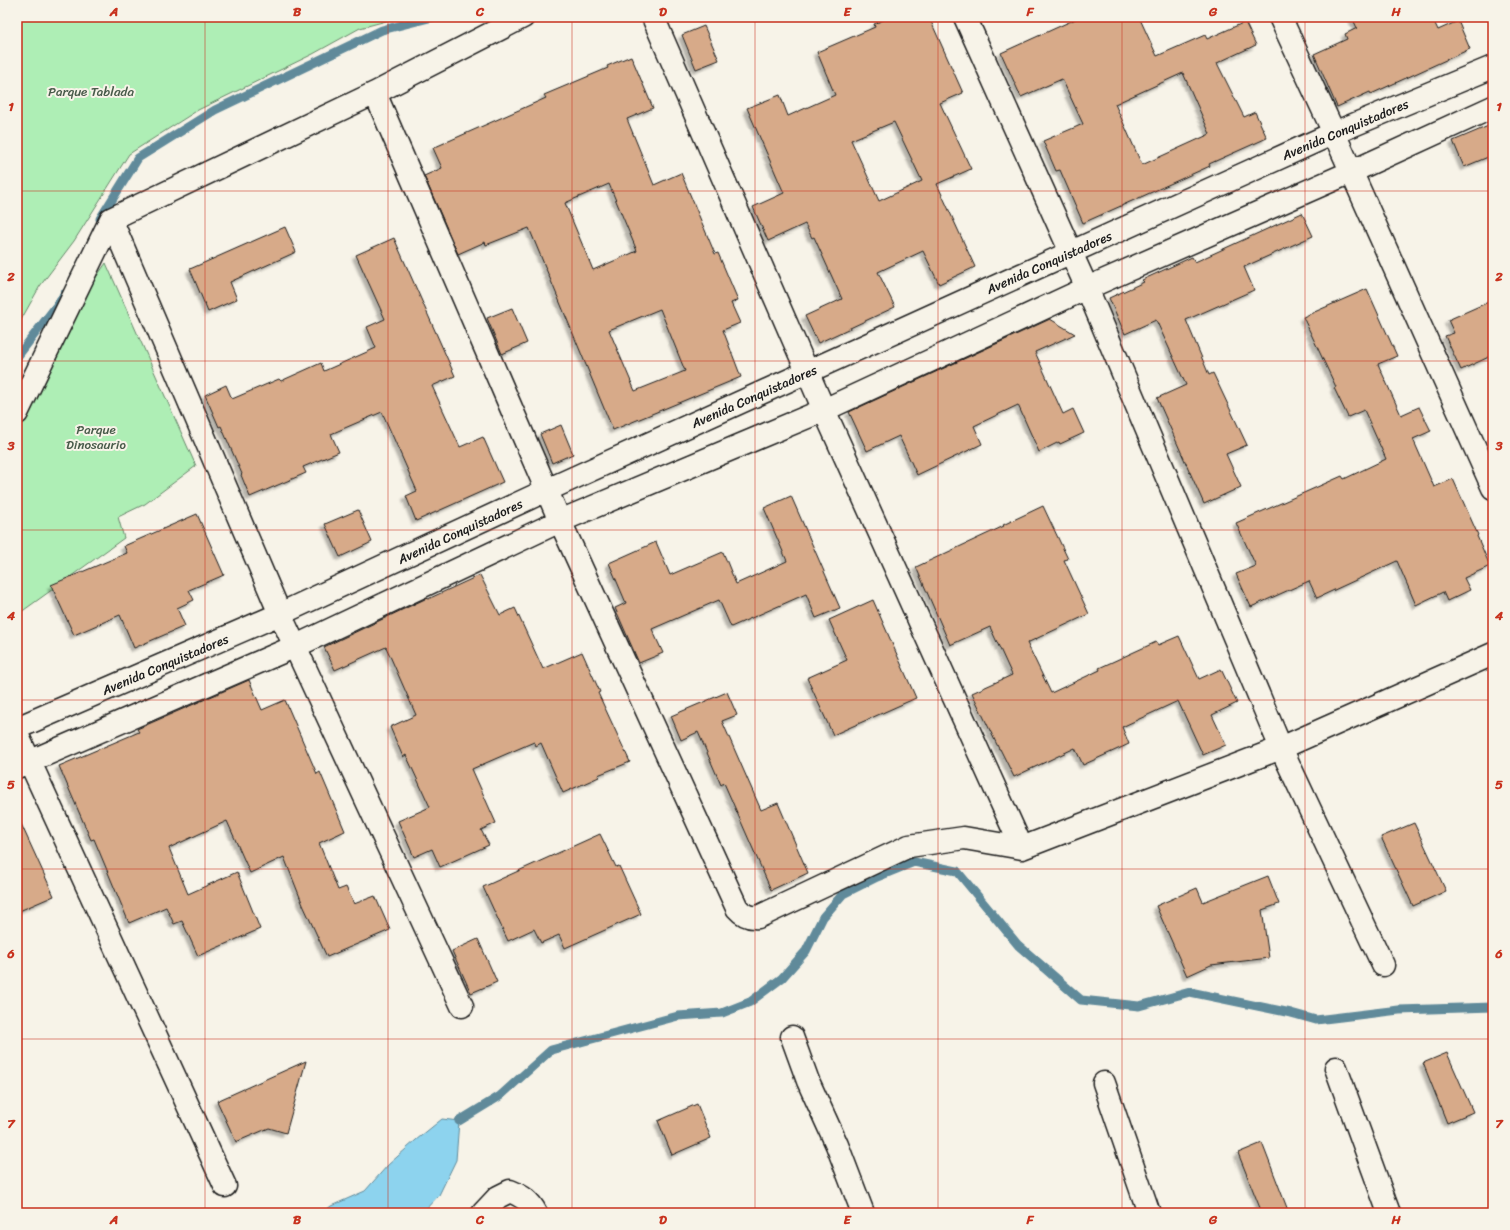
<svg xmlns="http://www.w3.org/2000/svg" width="1510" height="1230" font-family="Sriracha,sans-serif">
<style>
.green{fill:#aeeeb5;stroke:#658568}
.water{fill:#8dd3ee;stroke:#608a9a}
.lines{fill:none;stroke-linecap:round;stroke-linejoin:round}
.stream{stroke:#608a9a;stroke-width:9}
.building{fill:#d7aa89;stroke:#1c1c1c;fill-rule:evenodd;filter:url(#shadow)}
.minor-casing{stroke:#1c1c1c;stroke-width:25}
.minor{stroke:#f7f3e8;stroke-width:22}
.grid{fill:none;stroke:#c8321e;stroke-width:1;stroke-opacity:0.55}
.labels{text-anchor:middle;stroke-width:4;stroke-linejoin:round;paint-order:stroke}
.park-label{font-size:13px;fill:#485b4a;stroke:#f7f3e8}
.street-label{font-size:13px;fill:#1c1c1c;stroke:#f7f3e8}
.neatline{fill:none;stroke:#c8321e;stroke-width:1.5}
.grid-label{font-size:13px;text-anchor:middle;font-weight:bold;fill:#c8321e}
</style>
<defs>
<filter id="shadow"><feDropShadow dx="-3.5" dy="3.5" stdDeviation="1" flood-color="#0004"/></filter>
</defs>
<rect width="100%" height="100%" fill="#f7f3e8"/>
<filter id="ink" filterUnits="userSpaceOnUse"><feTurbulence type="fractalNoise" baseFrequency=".025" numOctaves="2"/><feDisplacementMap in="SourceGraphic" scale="8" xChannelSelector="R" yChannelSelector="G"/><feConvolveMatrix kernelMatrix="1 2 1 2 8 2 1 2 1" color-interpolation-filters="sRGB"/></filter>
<g filter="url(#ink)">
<!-- green -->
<path class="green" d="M17,17H401L360,28L313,54L198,110L129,154L74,241L40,286L17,327Z
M106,263L196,466L145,504L118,517L124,538L17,615V390Z"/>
<!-- water -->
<path class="water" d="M442,1119L459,1121L456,1160L439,1195L422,1213H322L331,1206L365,1191L388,1165L416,1140Z"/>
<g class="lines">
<!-- stream -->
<path class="stream" d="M100,219L138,158L215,110L382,30L433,17
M17,357L61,300L64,294
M459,1121L500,1096L551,1050L678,1016L722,1013L750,1002L782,978L806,951L823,917L843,894L877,877L914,862L957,871L1018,945L1081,1000L1139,1006L1190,992L1291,1013L1316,1020L1399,1010L1493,1007"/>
</g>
<!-- building -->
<path class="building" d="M890,17H929L963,93L940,103L971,169L937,184L975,267L939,284L923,251L878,272L895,307L818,343L805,316L842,299L814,237L812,238L805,224L768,241L753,207L784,193L747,108L780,95L788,116L835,95L817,52L875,27L874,24ZM894,122L922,181L879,201L851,140Z
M1080,17H1139L1157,56L1205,35L1207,39L1245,22L1256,45L1217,63L1244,117L1255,112L1267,138L1209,164L1210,166L1083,223L1060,170L1056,171L1043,141L1083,124L1062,79L1021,97L1001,53ZM1183,73L1210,134L1142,165L1115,104Z
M1352,17H1432L1438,30L1458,21L1470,49L1371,94L1370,92L1337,107L1314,54L1347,39L1345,34L1357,28Z
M704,26L719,60L696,69L682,35Z
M631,56L653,108L627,119L654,185L681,173L715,254L718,253L738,300L731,303L740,323L723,330L741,377L613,430L529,228L486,245L485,242L458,254L424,176L442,168L433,148L546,98L544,95L608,68L607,66ZM609,184L637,251L593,270L565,203ZM660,309L685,371L635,391L609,330Z
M1493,124V155L1464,167L1453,141Z
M1302,213L1313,236L1244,267L1254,290L1186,320L1209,375L1213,373L1247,445L1226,454L1241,487L1204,504L1157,398L1186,385L1156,320L1125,334L1109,298L1144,282L1142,280L1192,257L1195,262Z
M285,227L296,252L230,282L237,299L208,312L190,269Z
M394,238L455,376L432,386L460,447L483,437L503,482L416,521L406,496L417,491L382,412L331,434L339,452L303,467L306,473L250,497L241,475L242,474L221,426L219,427L205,395L226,385L232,399L279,379L281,381L321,363L324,371L376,348L367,327L385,319L356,255Z
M1367,289L1397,356L1378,364L1401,415L1419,407L1431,431L1413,439L1434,487L1453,479L1478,535L1477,536L1490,566L1464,578L1470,590L1447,601L1443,592L1416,605L1397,561L1317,598L1309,581L1251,607L1236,574L1256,566L1236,523L1342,476L1344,479L1386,459L1364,410L1348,417L1334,388L1336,387L1303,317Z
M1493,300V355L1461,370L1445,336L1454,333L1448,320Z
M512,308L527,343L502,354L487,318Z
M1050,319L1075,334L1035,352L1063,414L1073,409L1084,433L1060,444L1059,442L1039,452L1018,405L974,426L982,444L917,475L899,436L867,451L849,412Z
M561,425L573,454L552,463L540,434Z
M791,496L840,608L816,618L806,594L731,627L719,600L652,629L663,653L639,663L615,608L626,603L609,563L656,542L670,575L723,552L736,584L787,561L764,508Z
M1043,506L1068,559L1064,560L1089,614L1027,643L1051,693L1100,670L1099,668L1156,642L1158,645L1179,636L1199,679L1221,669L1237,703L1212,715L1226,745L1203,755L1178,701L1122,727L1129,744L1083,765L1075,748L1014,777L1000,749H999L972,693L1012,675L990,627L950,645L916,567L1004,526L1003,525Z
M358,510L372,542L340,557L325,524Z
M197,514L224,575L189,590L194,600L177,608L185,626L134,648L120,615L74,635L51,585L127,553L124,546Z
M480,575L500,615L515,608L543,669L582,652L600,692L598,693L630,762L598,775L599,777L563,793L541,743L536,746L534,742L472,769L496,823L481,830L489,845L440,867L432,849L414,857L398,821L430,807L406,755L403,757L390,727L416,715L386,647L335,670L324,647L427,598L428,599Z
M873,600L916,698L833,735L807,678L847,660L829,620Z
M249,680L262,710L285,700L317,774L320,772L345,831L319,843L338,890L346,887L354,904L375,896L390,930L327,957L303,905L284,857L250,873L227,821L169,848L188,894L237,872L260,929L198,956L182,921L174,924L166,907L129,923L94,839L91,840L59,766L139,732L137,729Z
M727,692L737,715L722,721L761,810L778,803L808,873L771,890L724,783L721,785L698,732L681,740L671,716Z
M17,815L54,896L17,912Z
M1414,823L1446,891L1413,906L1381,837Z
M600,834L616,867L619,866L641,914L565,948L559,935L541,943L534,929L508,941L483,887Z
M1268,876L1279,904L1262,910L1269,958L1211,965L1187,976L1156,906L1197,888L1203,902Z
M478,939L497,982L471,993L452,951Z
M1447,1053L1473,1112L1447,1123L1423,1063Z
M306,1061L286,1133L269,1128L236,1142L217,1101Z
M697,1104L711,1138L672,1155L658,1121Z
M1262,1143L1289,1213H1262L1238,1153Z"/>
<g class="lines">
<defs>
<path id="minor" d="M653,17L824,410L1022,848
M965,17L1087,288L1281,748L1383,965
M1280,17L1334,133L1493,488
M375,93L523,17
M111,219L280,614L462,1006
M17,413L111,219L375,93L560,521L737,908C743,915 749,918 758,917L909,846L964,838L1022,848L1281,748L1493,654
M17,728L280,614L547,490L1334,133L1493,67
M17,734L225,1186
M17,767L296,646L560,521L824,410L1087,288L1351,172L1493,107
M792,1037L808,1081L837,1145L863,1213
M1336,1068L1389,1213
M1104,1083L1149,1213
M483,1213L498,1197L510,1191C522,1196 530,1201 536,1213"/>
</defs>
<!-- minor casing -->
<use href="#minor" class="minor-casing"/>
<!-- minor -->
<use href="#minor" class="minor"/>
</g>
</g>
<!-- grid -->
<path class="grid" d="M205,17V1213M388,17V1213M572,17V1213M755,17V1213M938,17V1213M1122,17V1213M1305,17V1213M17,191H1493M17,361H1493M17,530H1493M17,700H1493M17,869H1493M17,1039H1493"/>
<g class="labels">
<!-- park labels -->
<g class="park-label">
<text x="91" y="96">Parque Tablada</text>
<text x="96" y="434">Parque<tspan x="96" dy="15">Dinosaurio</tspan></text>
</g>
<!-- street labels -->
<g class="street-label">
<text transform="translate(1345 129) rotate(-23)" y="5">Avenida Conquistadores</text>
<text transform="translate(1049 262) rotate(-24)" y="5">Avenida Conquistadores</text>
<text transform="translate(754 396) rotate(-24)" y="5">Avenida Conquistadores</text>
<text transform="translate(460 531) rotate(-25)" y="5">Avenida Conquistadores</text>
<text transform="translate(165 664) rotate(-23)" y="5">Avenida Conquistadores</text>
</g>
</g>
<!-- margin -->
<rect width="1510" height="1230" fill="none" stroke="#f7f3e8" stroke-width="44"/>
<rect x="22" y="22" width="1466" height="1186" class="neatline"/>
<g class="grid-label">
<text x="114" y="16">A</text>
<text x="297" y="16">B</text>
<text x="480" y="16">C</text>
<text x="663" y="16">D</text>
<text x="847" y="16">E</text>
<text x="1030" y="16">F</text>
<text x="1213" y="16">G</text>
<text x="1396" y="16">H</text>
<text x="11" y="111">1</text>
<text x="1499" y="111">1</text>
<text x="11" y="281">2</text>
<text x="1499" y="281">2</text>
<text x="11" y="450">3</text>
<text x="1499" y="450">3</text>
<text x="11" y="620">4</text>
<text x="1499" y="620">4</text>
<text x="11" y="789">5</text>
<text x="1499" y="789">5</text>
<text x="11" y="958">6</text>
<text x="1499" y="958">6</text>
<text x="11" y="1128">7</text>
<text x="1499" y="1128">7</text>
<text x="114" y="1224">A</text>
<text x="297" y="1224">B</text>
<text x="480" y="1224">C</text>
<text x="663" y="1224">D</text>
<text x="847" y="1224">E</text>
<text x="1030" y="1224">F</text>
<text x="1213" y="1224">G</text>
<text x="1396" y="1224">H</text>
</g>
</svg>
